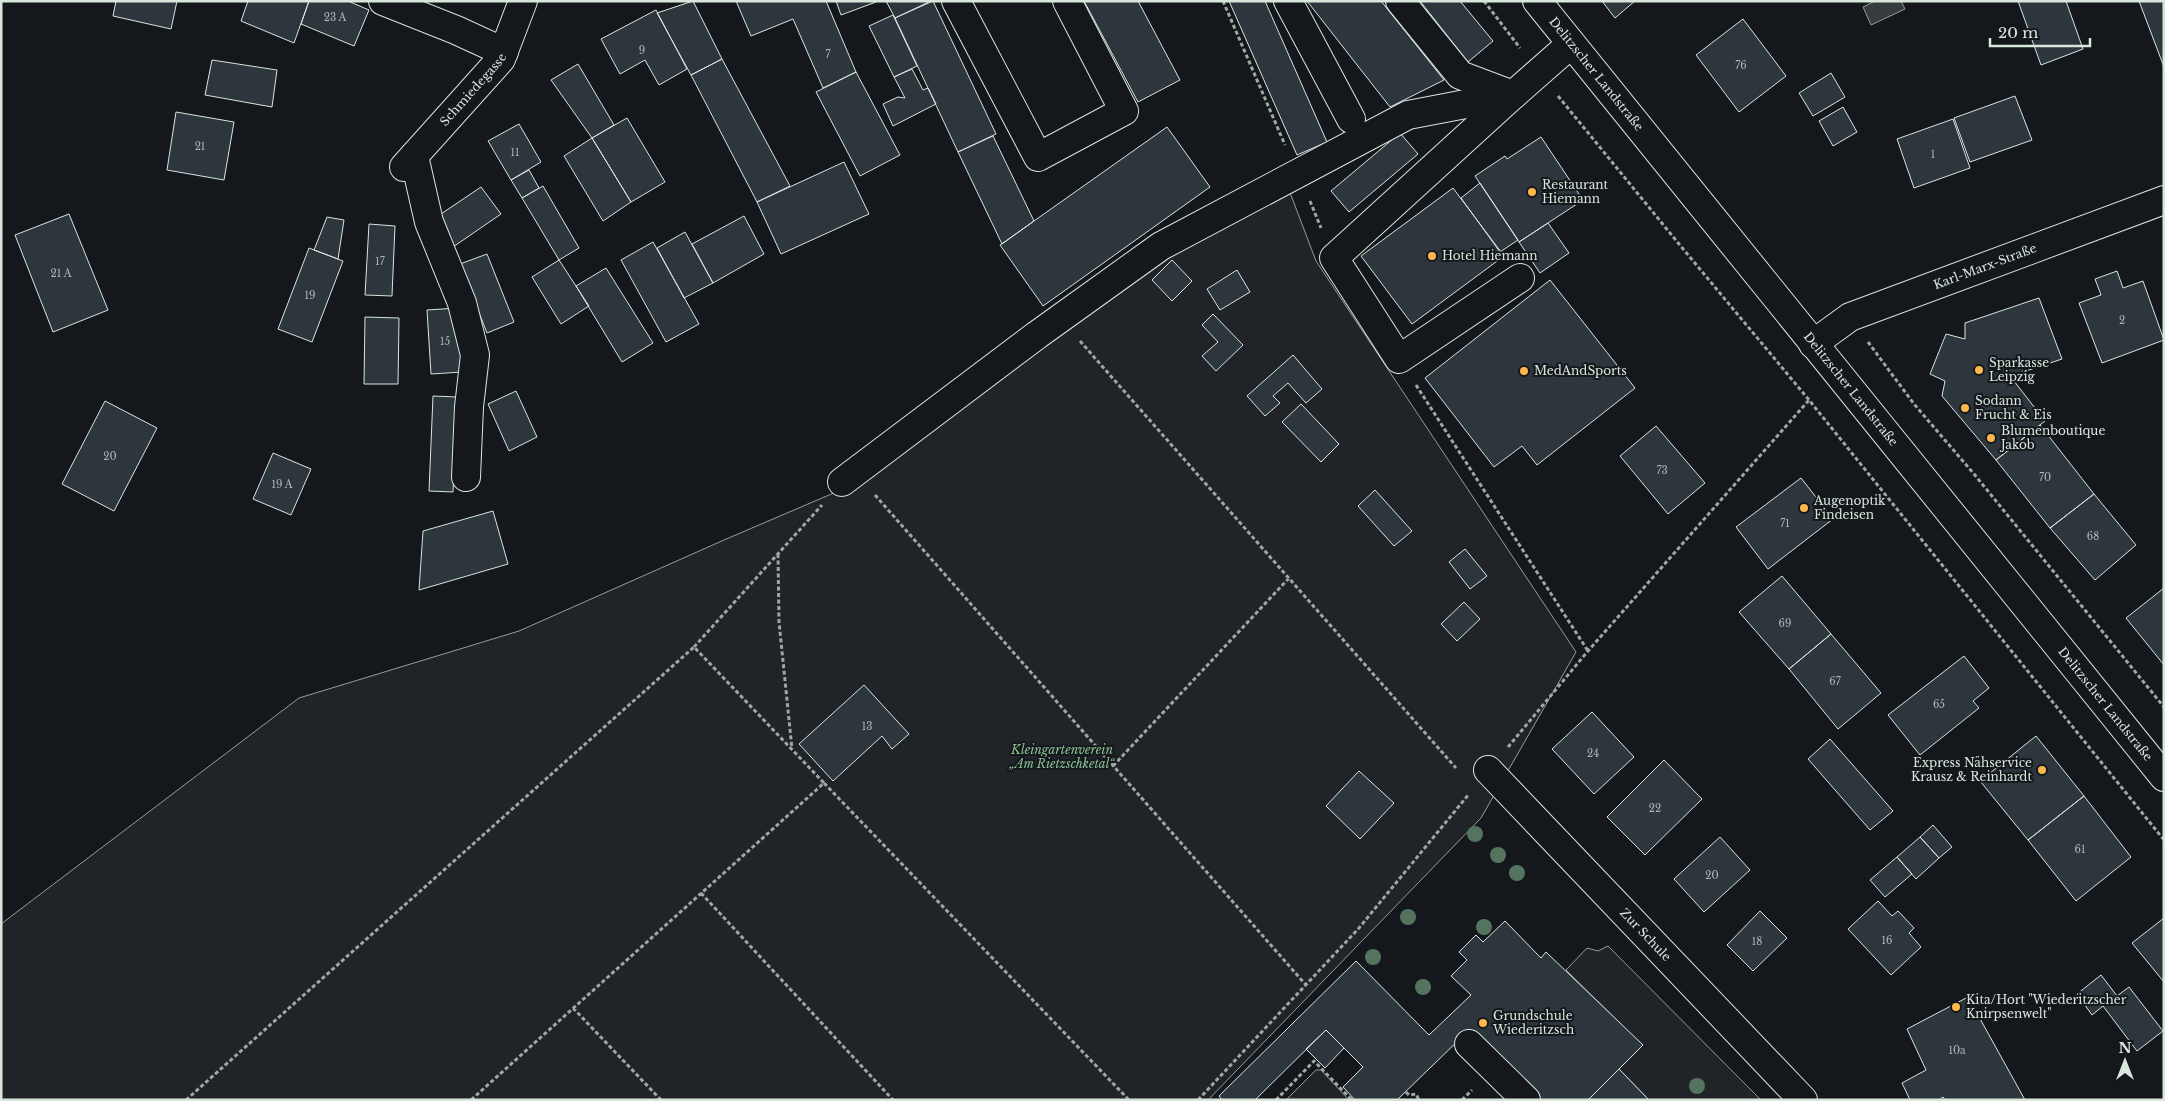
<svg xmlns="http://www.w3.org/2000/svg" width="2165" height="1101" font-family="'Libre Baskerville',serif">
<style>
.green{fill:#202428;stroke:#939e99}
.water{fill:#363b3e;stroke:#939e99}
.building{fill:#2c363c;stroke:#d8e6dc}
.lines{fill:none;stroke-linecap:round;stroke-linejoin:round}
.minor-casing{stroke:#d8e6dc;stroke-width:30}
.path{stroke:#9da8a2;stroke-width:3;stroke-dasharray:4 2.5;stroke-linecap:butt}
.minor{stroke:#14181c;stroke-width:28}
.tree{fill:#55745f}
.poi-dot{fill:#ffb74d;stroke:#14181c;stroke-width:2}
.labels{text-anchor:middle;stroke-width:4;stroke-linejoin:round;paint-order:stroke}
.number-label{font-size:10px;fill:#adbab4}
.street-label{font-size:12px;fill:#d8e6dc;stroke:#14181c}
.poi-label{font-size:12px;fill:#d8e6dc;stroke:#14181c;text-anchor:start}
.park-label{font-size:12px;font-style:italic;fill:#8ac095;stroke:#14181c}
</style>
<rect width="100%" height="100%" fill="#14181c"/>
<!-- green -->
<path class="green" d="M1286,182L1316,261L1576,652L1481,818L1208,1100H1V924L299,698L519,631L724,540L857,483L1083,310Z
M1608,946L1761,1100H1649L1619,1069L1642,1045L1566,970L1587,948L1598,951Z
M1316,1070H1321L1349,1100H1286Z"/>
<!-- water -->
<path class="water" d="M1875,1H1901L1905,9L1871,25L1863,7Z"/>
<!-- building -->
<path class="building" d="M116,1H177L171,29L113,16Z
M248,1H309L294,43L241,21Z
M309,1H348L369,10L354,46L301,24Z
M693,1L722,59L691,75L657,13Z
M736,1H826L856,72L823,88L793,19L751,36Z
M836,1H876V2L841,15Z
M886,1H931L895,18Z
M933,1L996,134L958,152L895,18Z
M1084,1H1138L1180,80L1138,102Z
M1229,1H1265L1327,142L1297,155Z
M1307,1H1381L1444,80L1390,107Z
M1420,1H1460L1493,41L1468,62Z
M1602,1H1635L1615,18Z
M2018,1H2066L2083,49L2041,65Z
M2139,1H2164V67Z
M656,10L687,69L659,85L645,60L620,74L601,39Z
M893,15L917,66L894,77L869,26Z
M1743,19L1786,76L1739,112L1696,55Z
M722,59L790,186L757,202L691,75Z
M212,60L277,70L272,107L205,95Z
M578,64L614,125L592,138L551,80Z
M912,69L923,90L928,88L936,104L893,126L883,104L898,97L905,98L894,77Z
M856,72L900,155L860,176L816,92Z
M1831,73L1845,97L1813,116L1799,93Z
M2015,96L2032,140L1970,162L1954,118Z
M1843,107L1857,132L1833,146L1819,121Z
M176,112L234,122L224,180L167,170Z
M627,118L665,182L631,202L592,138Z
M1953,119L1970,168L1914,188L1897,139Z
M519,124L541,162L511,180L488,141Z
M1167,127L1210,187L1043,306L1000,245Z
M1400,133L1418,154L1349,212L1331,191Z
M993,136L1034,221L1002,244L958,152Z
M1541,137L1583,200L1519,242L1475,176L1505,156L1507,159Z
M592,138L631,202L603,221L564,156Z
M844,162L869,214L781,254L757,202Z
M529,170L539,188L522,198L511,180Z
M1480,183L1518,240L1500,252L1461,198Z
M543,186L579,248L559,260L522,198Z
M481,187L501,214L453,247L438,216Z
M1453,188L1504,256L1412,324L1361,256Z
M69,214L108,310L53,332L15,235Z
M744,216L764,254L713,283L692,244Z
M327,217L344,220L338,259L314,250Z
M1548,223L1569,253L1540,273L1519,242Z
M369,224L395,226L392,296L365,295Z
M685,232L713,283L684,298L657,248Z
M653,242L699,324L666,342L621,260Z
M309,248L343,261L312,342L278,329Z
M487,254L514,322L487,333L460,264Z
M559,260L589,306L561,324L532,277Z
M1172,260L1192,281L1172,301L1152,280Z
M606,268L653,343L622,362L576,286Z
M1237,270L1250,292L1220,310L1207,289Z
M2117,271L2123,288L2143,281L2164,340L2102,363L2079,303L2101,295L2095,279Z
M1550,280L1635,388L1537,465L1522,446L1494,467L1425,378Z
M2039,298L2062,359L2014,375V381L2045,421L1996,460L1942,396L1945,381L1930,374L1946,334L1965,339V323Z
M458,308L462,372L431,374L427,310Z
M1213,314L1243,345L1216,371L1202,356L1218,342L1202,325Z
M365,317L399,318L398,384H364Z
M1293,355L1322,389L1306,403L1288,383L1273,396L1280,403L1265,416L1247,396Z
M516,391L537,437L509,451L488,404Z
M433,396L457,397L453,492L429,491Z
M105,401L157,428L114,511L62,484Z
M1301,404L1339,444L1321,462L1282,422Z
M2040,425L2094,494L2050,528L1996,460Z
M1656,426L1705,483L1668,514L1620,456Z
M273,453L311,469L291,515L253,499Z
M1801,478L1833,519L1768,569L1736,527Z
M1375,490L1412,531L1394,546L1358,506Z
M2094,494L2136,545L2095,580L2050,528Z
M493,511L508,564L419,590L423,531Z
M1465,549L1487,576L1470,589L1449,562Z
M1782,576L1831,634L1789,669L1739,612Z
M2164,588V665L2126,618Z
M1464,602L1480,619L1457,641L1441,624Z
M1831,634L1881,693L1838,729L1789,669Z
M1964,656L1989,688L1973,701L1979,708L1920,755L1888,715Z
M864,685L909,734L892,749L882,736L833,781L799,744Z
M1592,712L1634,757L1594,794L1552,749Z
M2036,736L2084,796L2028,840L1980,781Z
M1830,739L1893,811L1870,830L1808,759Z
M1664,760L1702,799L1645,855L1607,817Z
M1359,771L1394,803L1360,839L1326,806Z
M2084,796L2131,857L2076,901L2028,840Z
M1933,825L1952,847L1939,858L1920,837Z
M1720,837L1750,870L1704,912L1674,879Z
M1920,837L1939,858L1916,879L1897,857Z
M1897,857L1912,874L1885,897L1870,880Z
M1878,901L1892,916L1898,911L1914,928L1909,933L1921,947L1891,975L1848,929Z
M1760,911L1787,938L1753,971L1727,945Z
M2164,918V982L2132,943Z
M1505,921L1541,958L1546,952L1643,1045L1588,1100H1541L1497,1056L1464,1035L1397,1100H1355L1343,1087L1363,1067L1326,1030L1255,1100H1222L1219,1096L1356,961L1429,1035L1471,995L1451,976L1467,960L1459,952L1476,935L1483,942Z
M2101,975L2117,996L2129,987L2163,1031L2137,1051L2103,1006L2092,1015L2077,994Z
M1968,997L2025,1100H1945L1943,1097L1939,1100H1910L1902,1083L1926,1070L1907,1029Z
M1326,1030L1344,1048L1325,1068L1306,1049Z
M1619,1069L1649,1100H1588Z"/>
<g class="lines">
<defs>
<g id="minor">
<path d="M383,1L456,30L504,52"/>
<path d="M956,1L1038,157L1124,111L1067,1"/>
<path d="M1288,1L1351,119"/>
<path d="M1400,1L1460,75L1513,95L1334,258L1399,359L1520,278"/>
<path id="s1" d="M1537,1L2164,777"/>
<path d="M414,156L429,222L462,303L475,355L469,407L466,477"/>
<path id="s2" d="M404,167L501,59L523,1"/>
<path id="s3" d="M1813,344L1850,317L2164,200"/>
<path d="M842,482L1037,335L1161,246L1408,115L1513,95L1571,44"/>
<path id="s4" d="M1488,770L1803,1100"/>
<path d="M1469,1044L1526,1100"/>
</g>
</defs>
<!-- minor casing -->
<use href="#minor" class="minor-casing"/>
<!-- path -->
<path class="path" d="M1223,1L1285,145
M1484,1L1520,48
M1558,96L1679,244L1809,400L2164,840
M1310,201L1321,228
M1080,341L1456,768
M1868,342L1914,404L1974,474L2164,707
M1416,385L1588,651
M875,495L1306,985
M778,554L779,622L792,749
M694,647L822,505
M1508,747L1588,651L1809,400
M1113,766L1289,578
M824,783L1129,1100
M701,893L893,1100
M573,1008L661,1100
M1406,1092L1409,1095L1416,1094L1419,1100
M186,1100L694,647L824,783L471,1100
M1198,1100L1359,928L1469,794
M1276,1100L1314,1061L1352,1100
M1462,1100L1472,1090"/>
<!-- minor -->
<use href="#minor" class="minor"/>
</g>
<!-- trees -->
<g class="tree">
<circle cx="1475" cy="834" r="8"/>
<circle cx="1498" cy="855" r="8"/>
<circle cx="1517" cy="873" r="8"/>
<circle cx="1408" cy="917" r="8"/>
<circle cx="1484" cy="927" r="8"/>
<circle cx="1373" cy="957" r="8"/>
<circle cx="1423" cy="987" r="8"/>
<circle cx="1697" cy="1086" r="8"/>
</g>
<!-- markers -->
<g class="poi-dot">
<circle cx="1532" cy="192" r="5"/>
<circle cx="1432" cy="256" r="5"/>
<circle cx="1979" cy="370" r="5"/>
<circle cx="1524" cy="371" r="5"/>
<circle cx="1965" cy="408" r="5"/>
<circle cx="1991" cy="438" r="5"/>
<circle cx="1804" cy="508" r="5"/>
<circle cx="2042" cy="770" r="5"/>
<circle cx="1956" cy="1007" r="5"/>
<circle cx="1483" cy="1023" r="5"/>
</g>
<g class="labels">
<!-- number labels -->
<g class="number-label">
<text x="335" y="21">23 A</text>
<text x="642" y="54">9</text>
<text x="828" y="58">7</text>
<text x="1741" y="69">76</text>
<text x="200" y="150">21</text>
<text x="515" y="156">11</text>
<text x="1933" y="158">1</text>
<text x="380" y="265">17</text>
<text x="61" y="277">21 A</text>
<text x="310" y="299">19</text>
<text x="2122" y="324">2</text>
<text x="445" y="345">15</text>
<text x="110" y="460">20</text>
<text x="1662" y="474">73</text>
<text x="2045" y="481">70</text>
<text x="282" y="488">19 A</text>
<text x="1785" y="527">71</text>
<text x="2093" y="540">68</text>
<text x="1785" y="627">69</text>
<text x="1835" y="685">67</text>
<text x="1939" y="708">65</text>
<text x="867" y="730">13</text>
<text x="1593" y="757">24</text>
<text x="1655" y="812">22</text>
<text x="2080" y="853">61</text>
<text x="1712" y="879">20</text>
<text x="1887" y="944">16</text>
<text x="1757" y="945">18</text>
<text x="1957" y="1054">10a</text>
</g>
<!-- street labels -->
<g class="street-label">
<text dy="4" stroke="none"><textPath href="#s1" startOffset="94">Delitzscher Landstraße</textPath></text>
<text dy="4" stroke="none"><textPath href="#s2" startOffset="104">Schmiedegasse</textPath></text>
<text dy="4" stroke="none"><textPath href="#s3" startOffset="190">Karl-Marx-Straße</textPath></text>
<text dy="4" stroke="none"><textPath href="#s1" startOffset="499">Delitzscher Landstraße</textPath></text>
<text dy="4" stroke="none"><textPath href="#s1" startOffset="904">Delitzscher Landstraße</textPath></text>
<text dy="4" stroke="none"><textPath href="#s4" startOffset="228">Zur Schule</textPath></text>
</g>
<!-- poi labels -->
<g class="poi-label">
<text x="1542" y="189">Restaurant<tspan x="1542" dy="14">Hiemann</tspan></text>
<text x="1442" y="260">Hotel Hiemann</text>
<text x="1989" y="367">Sparkasse<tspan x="1989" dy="14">Leipzig</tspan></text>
<text x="1534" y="375">MedAndSports</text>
<text x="1975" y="405">Sodann<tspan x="1975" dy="14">Frucht &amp; Eis</tspan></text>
<text x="2001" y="435">Blumenboutique<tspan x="2001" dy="14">Jakob</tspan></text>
<text x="1814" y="505">Augenoptik<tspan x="1814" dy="14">Findeisen</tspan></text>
<text x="2032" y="767" text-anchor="end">Express Nähservice<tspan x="2032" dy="14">Krausz &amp; Reinhardt</tspan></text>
<text x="1966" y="1004">Kita/Hort "Wiederitzscher<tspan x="1966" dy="14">Knirpsenwelt"</tspan></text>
<text x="1493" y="1020">Grundschule<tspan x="1493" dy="14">Wiederitzsch</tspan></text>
</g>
<!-- park labels -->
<g class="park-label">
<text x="1062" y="754">Kleingartenverein<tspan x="1062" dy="14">„Am Rietzschketal“</tspan></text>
</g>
</g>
<!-- border -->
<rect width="2165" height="1101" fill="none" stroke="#d8e6dc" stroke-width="5"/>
<!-- north arrow -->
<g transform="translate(2125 1061)" stroke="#14181c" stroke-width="4" paint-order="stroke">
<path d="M0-4L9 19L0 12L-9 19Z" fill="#d8e6dc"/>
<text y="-8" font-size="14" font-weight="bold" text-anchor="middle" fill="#d8e6dc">N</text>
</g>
<!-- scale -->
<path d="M1990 38v8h100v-8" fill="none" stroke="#d8e6dc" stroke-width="2.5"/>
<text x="1998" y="38" font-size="15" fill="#d8e6dc" stroke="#14181c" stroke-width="4" paint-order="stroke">20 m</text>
</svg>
